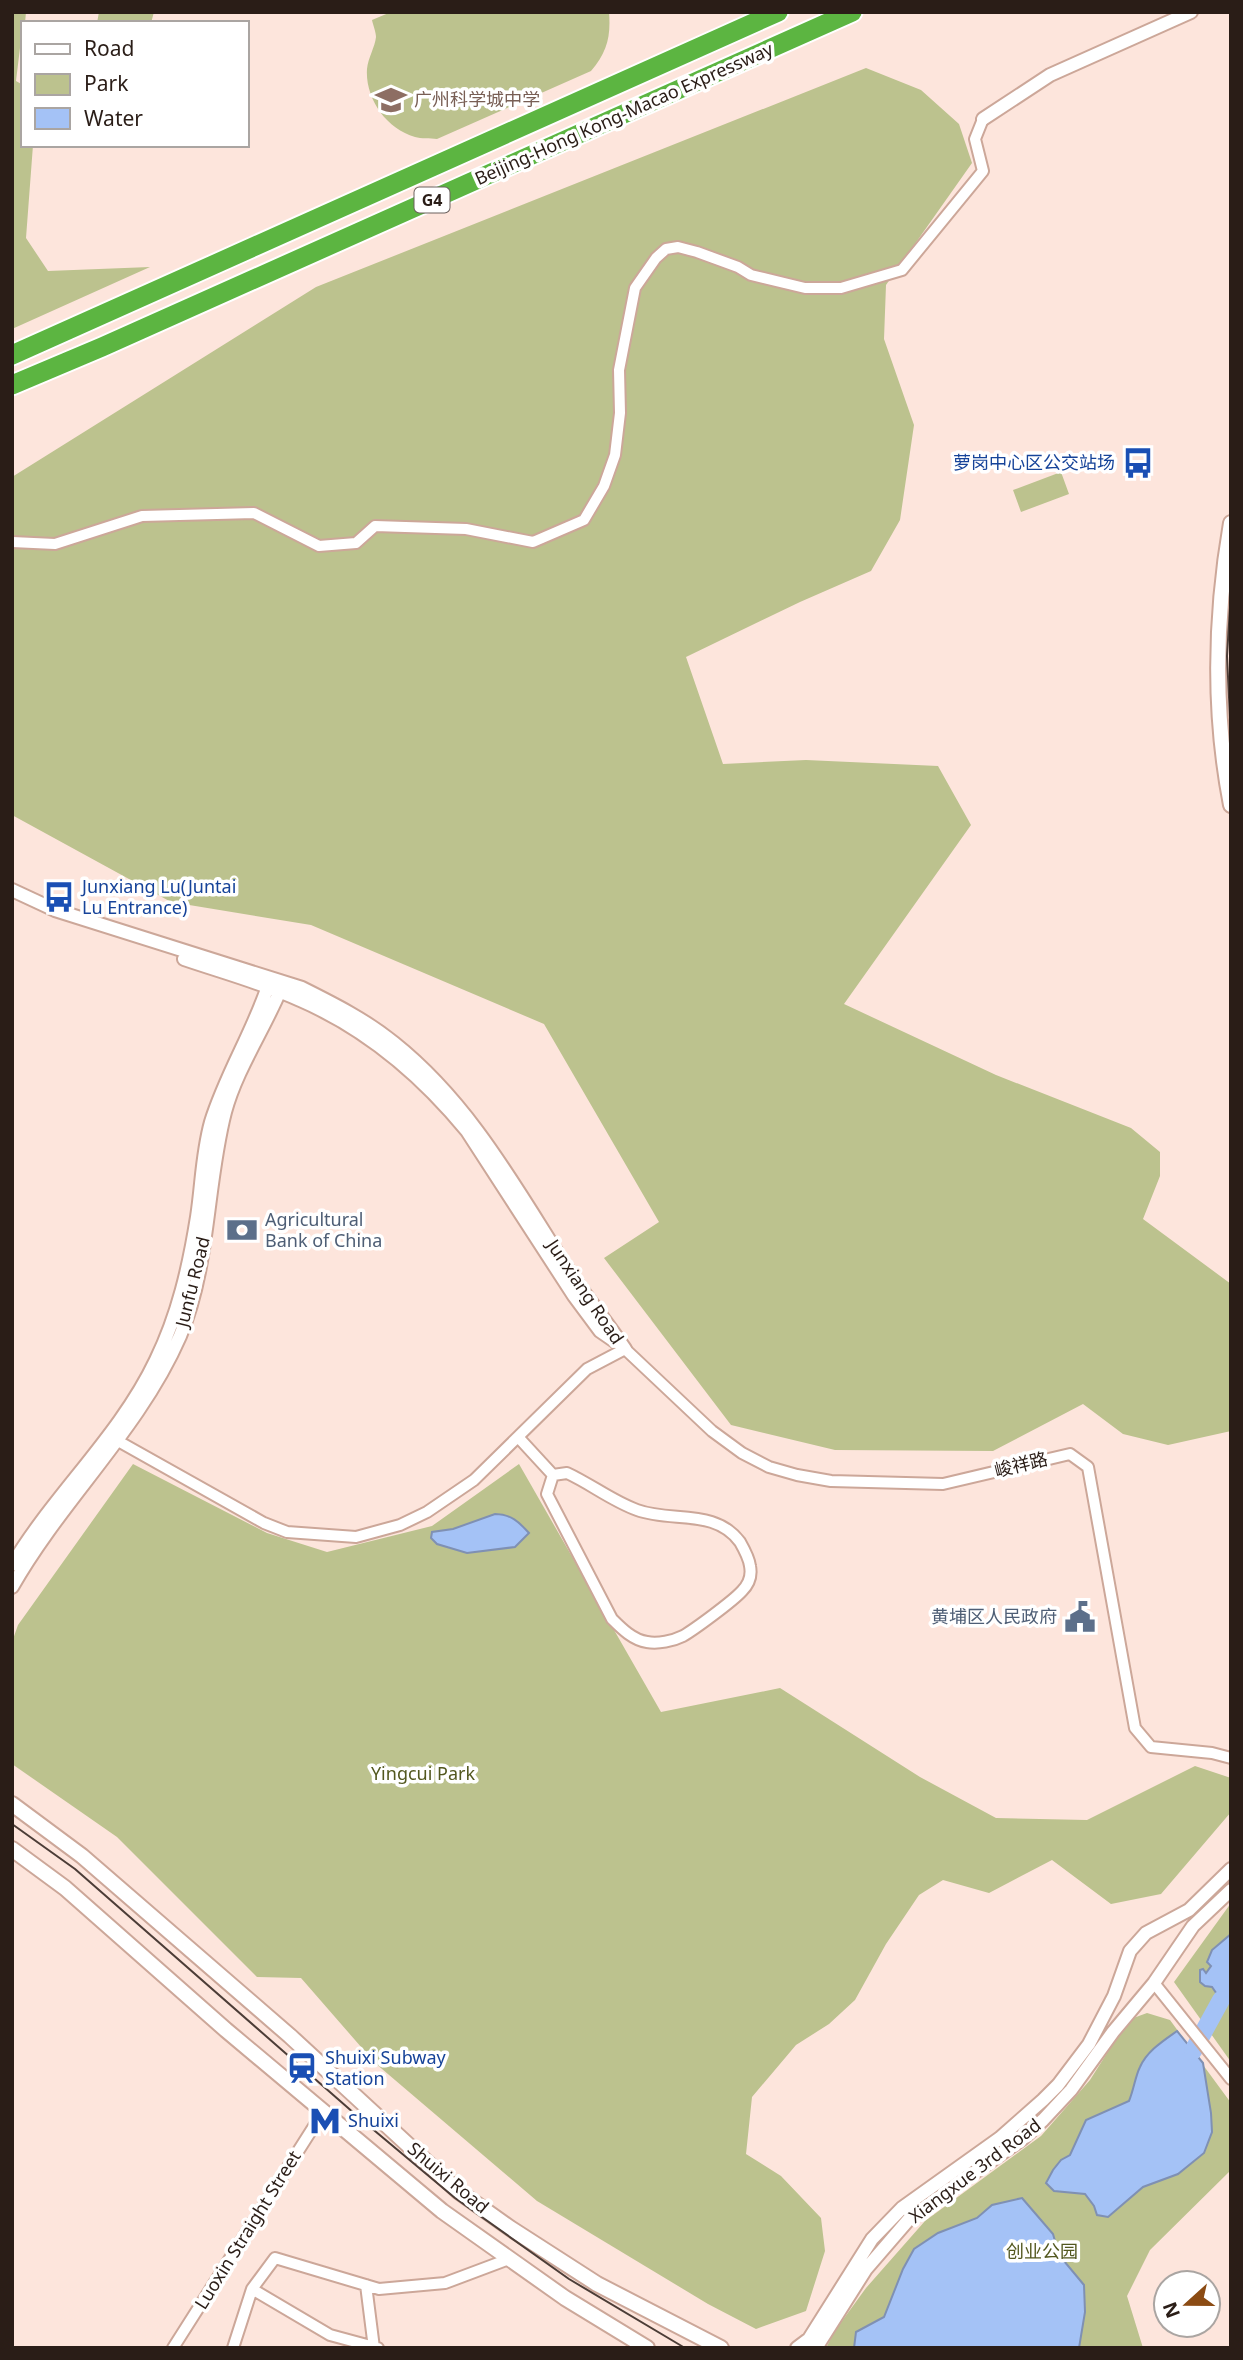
<svg xmlns="http://www.w3.org/2000/svg" width="1243" height="2360" font-family="'Noto Sans','Noto Sans SC',sans-serif">
<style>
.green{fill:#bcc28e}
.water{fill:#a4c2f6;stroke:#7f90b3;stroke-width:2}
.lines{fill:none;stroke-linecap:round;stroke-linejoin:round}
.river{stroke:#a4c2f6;stroke-width:18}
.minor-casing{stroke:#cca799;stroke-width:14}
.tertiary-casing{stroke:#cca799;stroke-width:16}
.secondary-casing{stroke:#cca799;stroke-width:18}
.motorway-casing{stroke:#fff;stroke-width:23}
.minor{stroke:#fff;stroke-width:10}
.tertiary{stroke:#fff;stroke-width:12}
.secondary{stroke:#fff;stroke-width:14}
.motorway{stroke:#5cb541;stroke-width:19}
.tram{stroke:#4c3d37;stroke-width:2}
.labels{text-anchor:middle;stroke-width:7;stroke-linejoin:round;paint-order:stroke}
.shield{fill:#fff;stroke:#6a615d;stroke-width:2}
.shield-label{font-size:16px;font-weight:bold;fill:#2a1d17}
.education-label{font-size:18px;fill:#785e54;stroke:#fff;text-anchor:start}
.street-label{font-size:18px;fill:#2a1d17;stroke:#fff}
.transit-label{font-size:18px;fill:#164399;stroke:#fff;text-anchor:start}
.service-label{font-size:18px;fill:#4e5e75;stroke:#fff;text-anchor:start}
.park-label{font-size:18px;fill:#53581f;stroke:#fff}
</style>
<rect width="100%" height="100%" fill="#fde5dc"/>
<!-- green -->
<path class="green" d="M12,12H26L25,23H23L16,81L23,85V145H33L26,238L48,271L150,267L12,329Z
M99,12H154L151,23H97Z
M391,12H609C611,37 607,52 591,71L437,139C430,138 421,139 415,137C386,129 365,98 367,69C368,58 375,47 376,37C376,32 373,25 372,20Z
M866,68L921,90L959,124L972,163L886,285L884,339L914,425L900,520L871,571L800,602L686,657L723,764L806,760L938,766L971,825L844,1004L996,1075L1131,1128L1160,1152V1176L1143,1219L1231,1284V1431L1168,1445L1123,1434L1083,1404L993,1451L835,1450L731,1425L604,1258L659,1222L544,1024L311,925L171,902L12,815V477L316,287Z
M1061,472L1069,494L1021,512L1013,490Z
M133,1464L267,1533L327,1552L432,1526L519,1464L661,1712L780,1688L920,1777L996,1818L1087,1820L1195,1766L1231,1778V1812L1161,1894L1111,1904L1052,1860L989,1893L943,1880L919,1895L886,1944L855,2000L829,2024L796,2045L752,2097L746,2154L781,2176L821,2218L825,2251L806,2311L756,2329L708,2304L537,2201L375,2063L301,1978L257,1977L117,1837L12,1764V1642L18,1625Z
M1231,1903V2062L1174,1982Z
M1147,2013L1170,2020L1231,2103V2170L1150,2250L1127,2296L1143,2348H826L834,2332L866,2288L925,2221L1041,2136L1090,2080L1128,2020Z"/>
<!-- water -->
<path class="water" d="M495,1514C511,1514 519,1522 529,1533L515,1547L467,1553L437,1544L431,1538L432,1532L453,1529Z
M1231,1934V2002L1221,2000L1212,1987L1205,1986L1200,1982V1970L1203,1969L1206,1973L1211,1966L1207,1962L1212,1950Z
M1177,2031L1203,2063L1211,2113L1212,2132L1204,2153L1178,2174L1143,2187L1108,2217L1097,2215L1094,2206L1085,2194L1054,2191L1046,2183L1053,2170L1061,2160L1070,2155L1086,2120L1129,2101C1134,2089 1135,2077 1140,2067C1147,2051 1163,2041 1177,2031Z
M1022,2198L1053,2234L1059,2255L1084,2285L1085,2312L1079,2348H854L856,2332L884,2317L903,2269L914,2249L938,2233L977,2218L992,2205Z"/>
<g class="lines">
<!-- river -->
<path class="river" d="M1193,2051L1221,2000"/>
<defs>
<path id="minor" d="M12,542L55,544L142,516L254,513L319,546L356,543L375,526L466,529L533,542L584,520L604,486L615,455L620,413L619,370L635,288L656,258L666,249L678,247L697,252L738,267L751,275L805,288H841L902,270L983,171L975,139L983,119
M518,1437L553,1475
M118,1441L264,1523L287,1532L356,1537L400,1525L427,1512L474,1480L587,1369L625,1349L712,1431L742,1453L769,1467L797,1475L831,1481L943,1484L1070,1454L1088,1467L1135,1728L1151,1747L1212,1753L1231,1758
M567,1473C591,1484 612,1501 637,1510C672,1523 715,1508 740,1542C744,1549 749,1558 750,1566C752,1576 749,1584 742,1591C733,1601 695,1629 683,1636C673,1641 658,1644 647,1642C633,1640 622,1629 612,1619L547,1494L553,1475Z
M1154,1983L1231,2079
M366,2285L374,2348
M252,2289L330,2335L378,2348
M173,2348L323,2112
M233,2348L252,2289L275,2258L379,2289L445,2283L509,2259"/>
<path id="tertiary" d="M983,119L1050,75L1191,12
M12,890L55,910L302,988C334,1004 366,1020 394,1043C468,1102 513,1183 563,1262C582,1292 605,1319 625,1349
M184,959C222,972 263,983 300,1000C367,1029 421,1075 467,1131L574,1296L600,1331L616,1342
M12,1565C55,1493 120,1436 156,1360C178,1315 189,1267 197,1217C202,1185 202,1154 211,1122C226,1073 255,1029 270,980
M12,1587C62,1499 139,1430 180,1336C210,1265 206,1185 225,1112C237,1068 265,1028 282,986
M797,2348L809,2339L872,2239L902,2208L1000,2138L1043,2100L1058,2085L1089,2044L1114,1996L1130,1951L1146,1933L1189,1910L1231,1869
M816,2348L866,2269L910,2218L1022,2139L1043,2120L1071,2090L1113,2032L1154,1983L1193,1926L1231,1890"/>
<path id="secondary" d="M1231,523C1215,616 1213,712 1231,805
M12,1804L82,1856L290,2036L458,2191L510,2228L597,2284L721,2348
M12,1849L65,1888L226,2030L442,2211L565,2298L647,2348"/>
<path id="motorway" d="M12,355L778,12
M12,385L102,347L852,12"/>
</defs>
<!-- minor casing -->
<use href="#minor" class="minor-casing"/>
<!-- tertiary casing -->
<use href="#tertiary" class="tertiary-casing"/>
<!-- secondary casing -->
<use href="#secondary" class="secondary-casing"/>
<!-- motorway casing -->
<use href="#motorway" class="motorway-casing"/>
<!-- minor -->
<use href="#minor" class="minor"/>
<!-- tertiary -->
<use href="#tertiary" class="tertiary"/>
<!-- secondary -->
<use href="#secondary" class="secondary"/>
<!-- motorway -->
<use href="#motorway" class="motorway"/>
<!-- tram -->
<path class="tram" d="M1231,592L1227,656L1231,738
M12,1824L75,1869L363,2121L455,2198L569,2279L685,2348"/>
</g>
<!-- icons -->
<defs>
<symbol id="school-bare" viewBox="-9 -9 18 18"><path d="M0-5L7-2L0 1L-7-2ZM-4 1L0 2.5L4 1V4Q0 6-4 4Z" fill="#8d6e63" stroke="#fff" stroke-width="2.5" paint-order="stroke"/></symbol>
<symbol id="bus-bare" viewBox="-9 -9 18 18"><path d="M-5-6H5V4H4V6H2V4H-2V6H-4V4H-5ZM-3.5-4V0h7V-4ZM-3.5 1.2v1.5H-2V1.2ZM2 1.2v1.5H3.5V1.2Z" fill="#1a4fb4" stroke="#fff" stroke-width="2.5" paint-order="stroke"/></symbol>
<symbol id="bank-bare" viewBox="-9 -9 18 18"><path d="M-6-4H6V4H-6ZM0-2.3a2.3 2.3 0 1 0 0 4.6a2.3 2.3 0 1 0 0-4.6Z" fill="#5c6f8a" stroke="#fff" stroke-width="2.5" paint-order="stroke"/></symbol>
<symbol id="civic-bare" viewBox="-9 -9 18 18"><path d="M-.6-6.5H3V-4.5H.6V-3L4-1V1h2V6H-6V1h2V-1L-.6-3ZM-1.2 2.5V6h2.4V2.5Z" fill="#5c6f8a" stroke="#fff" stroke-width="2.5" paint-order="stroke"/></symbol>
<symbol id="station-bare" viewBox="-9 -9 18 18"><path d="M-3-6H3Q5-6 5-4V2Q5 4 3 4L4.5 6H3L1.5 4h-3L-3 6H-4.5L-3 4Q-5 4-5 2V-4Q-5-6-3-6ZM-3.5-4v3h7v-3ZM-3.5 1v1.5H-2V1ZM2 1v1.5H3.5V1Z" fill="#1a4fb4" stroke="#fff" stroke-width="2.5" paint-order="stroke"/></symbol>
<symbol id="metro-bare" viewBox="-9 -9 18 18"><path d="M-5.5 5V-5H-3L0 0L3-5H5.5V5H3V-.5L0 4L-3-.5V5Z" fill="#1a4fb4" stroke="#fff" stroke-width="2.5" paint-order="stroke"/></symbol>
</defs>
<g fill-rule="evenodd">
<use href="#school-bare" x="369" y="78" width="44" height="44"/>
<use href="#bus-bare" x="1116" y="441" width="44" height="44"/>
<use href="#bus-bare" x="37" y="875" width="44" height="44"/>
<use href="#bank-bare" x="220" y="1208" width="44" height="44"/>
<use href="#civic-bare" x="1058" y="1595" width="44" height="44"/>
<use href="#station-bare" x="280" y="2046" width="44" height="44"/>
<use href="#metro-bare" x="303" y="2099" width="44" height="44"/>
</g>
<g class="labels">
<!-- shield labels -->
<rect class="shield" x="414.5" y="187.5" width="35" height="25" rx="5"/>
<g class="shield-label">
<text x="432" y="206">G4</text>
</g>
<!-- education labels -->
<g class="education-label">
<text x="414" y="106">广州科学城中学</text>
</g>
<!-- street labels -->
<g class="street-label">
<text transform="translate(624 114) rotate(-24)" y="6">Beijing-Hong Kong-Macao Expressway</text>
<text transform="translate(193 1282) rotate(-76)" y="6">Junfu Road</text>
<text transform="translate(585 1292) rotate(56)" y="6">Junxiang Road</text>
<text transform="translate(1021 1465) rotate(-14)" y="6">峻祥路</text>
<text transform="translate(975 2171) rotate(-37)" y="6">Xiangxue 3rd Road</text>
<text transform="translate(448 2178) rotate(40)" y="6">Shuixi Road</text>
<text transform="translate(248 2230) rotate(-58)" y="6">Luoxin Straight Street</text>
</g>
<!-- transit labels -->
<g class="transit-label">
<text x="1115" y="469" text-anchor="end">萝岗中心区公交站场</text>
<text x="82" y="893">Junxiang Lu(Juntai<tspan x="82" dy="21">Lu Entrance)</tspan></text>
<text x="325" y="2064">Shuixi Subway<tspan x="325" dy="21">Station</tspan></text>
<text x="348" y="2127">Shuixi</text>
</g>
<!-- service labels -->
<g class="service-label">
<text x="265" y="1226">Agricultural<tspan x="265" dy="21">Bank of China</tspan></text>
<text x="1057" y="1623" text-anchor="end">黄埔区人民政府</text>
</g>
<!-- park labels -->
<g class="park-label">
<text x="423" y="1780">Yingcui Park</text>
<text x="1042" y="2258">创业公园</text>
</g>
</g>
<!-- border -->
<rect width="1243" height="2360" fill="none" stroke="#2a1d17" stroke-width="28"/>
<!-- legend -->
<rect x="21" y="21" width="228" height="126" fill="#ffffff" stroke="#aaa5a2" stroke-width="2"/>
<rect x="35" y="44" width="35" height="10" fill="#ffffff" stroke="#aaa5a2" stroke-width="2"/>
<text x="84" y="56" font-size="21" fill="#2a1d17">Road</text>
<rect x="35" y="74" width="35" height="21" fill="#bcc28e" stroke="#aaa5a2" stroke-width="2"/>
<text x="84" y="91" font-size="21" fill="#2a1d17">Park</text>
<rect x="35" y="108" width="35" height="21" fill="#a4c2f6" stroke="#aaa5a2" stroke-width="2"/>
<text x="84" y="126" font-size="21" fill="#2a1d17">Water</text>
<!-- north arrow -->
<g transform="translate(1187 2304) rotate(249)"><circle r="33" fill="#ffffff" stroke="#aaa5a2" stroke-width="2"/>
<path d="M0-5L12 26L0 18L-12 26Z" fill="#8b4b13"/>
<text y="-10" font-size="19" font-weight="bold" text-anchor="middle" fill="#2a1d17">N</text>
</g>
</svg>
